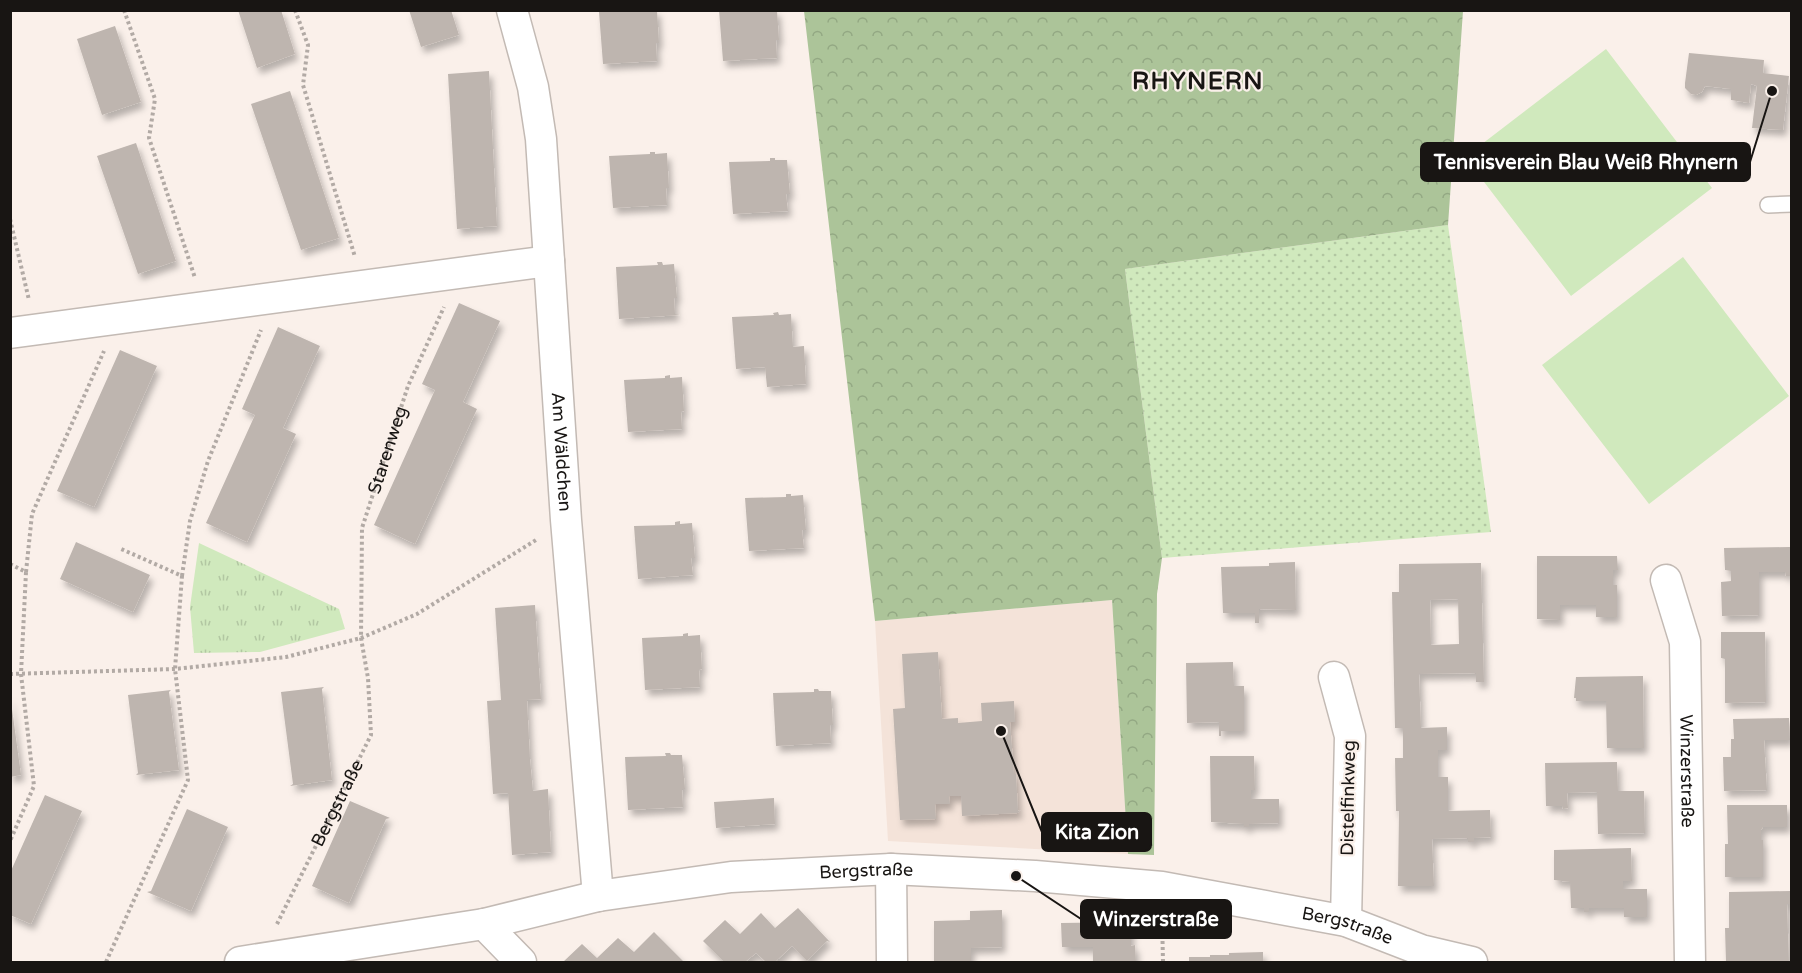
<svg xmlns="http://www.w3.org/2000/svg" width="1802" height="973" font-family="'Varela Round',sans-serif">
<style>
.built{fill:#f4e3d9}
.grass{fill:url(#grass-dots)}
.forest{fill:url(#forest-crowns)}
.park{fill:url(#park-tufts)}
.garden{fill:#d0e9bd}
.building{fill:#beb5af;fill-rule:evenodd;filter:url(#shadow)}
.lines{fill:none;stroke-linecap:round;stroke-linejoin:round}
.lane-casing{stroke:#c3bab4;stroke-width:18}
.street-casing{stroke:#c3bab4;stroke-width:33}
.path{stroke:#b2aaa5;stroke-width:4;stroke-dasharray:3 3;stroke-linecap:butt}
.lane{stroke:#fff;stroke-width:15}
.street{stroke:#fff;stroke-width:30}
.labels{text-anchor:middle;stroke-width:4.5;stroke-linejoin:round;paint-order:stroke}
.street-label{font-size:18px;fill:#181513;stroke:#faf0ea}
.district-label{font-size:24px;font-weight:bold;letter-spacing:1.5px;fill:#181513;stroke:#faf0ea}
.leader{fill:none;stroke:#181513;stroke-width:2}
.callout-dot{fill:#181513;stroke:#faf0ea;stroke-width:2}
.callout{fill:#181513;stroke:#181513;stroke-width:2}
.callout-label{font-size:20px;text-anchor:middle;font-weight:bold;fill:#fff}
</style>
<defs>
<pattern id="grass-dots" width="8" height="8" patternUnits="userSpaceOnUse" patternTransform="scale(1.5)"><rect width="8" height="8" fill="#d0e9bd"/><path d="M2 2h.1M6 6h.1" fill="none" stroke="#b2c7a2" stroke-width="1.8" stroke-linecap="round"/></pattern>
<pattern id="forest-crowns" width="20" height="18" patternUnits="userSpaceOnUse" patternTransform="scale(1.5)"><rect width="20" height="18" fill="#acc499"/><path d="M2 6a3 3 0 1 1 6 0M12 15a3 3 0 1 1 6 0" fill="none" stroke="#93a883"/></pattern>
<pattern id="park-tufts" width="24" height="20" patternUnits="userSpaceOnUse" patternTransform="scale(1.5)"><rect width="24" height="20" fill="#d0e9bd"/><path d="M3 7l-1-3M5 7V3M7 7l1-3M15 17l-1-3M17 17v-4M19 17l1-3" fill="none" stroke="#b2c7a2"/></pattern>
<filter id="shadow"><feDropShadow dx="3.5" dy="6" stdDeviation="3" flood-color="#0004"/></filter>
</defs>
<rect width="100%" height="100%" fill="#faf0ea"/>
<!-- built -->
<path class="built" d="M1112,600L1128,854L888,841L875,621Z"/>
<!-- grass -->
<path class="grass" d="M1448,225L1491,532L1162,558L1125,269Z"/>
<!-- forest -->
<path class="forest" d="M804,11H1463L1448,225L1125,269L1162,558L1157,594L1154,855L1128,854L1112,600L875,621Z"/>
<!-- park -->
<path class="park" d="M199,543L339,609L345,629L260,652L194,653L190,607Z"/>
<!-- garden -->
<path class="garden" d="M1606,49L1712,188L1571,296L1465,157Z
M1683,257L1789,396L1649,504L1542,365Z"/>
<!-- building -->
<path class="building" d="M238,10H281L295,54L257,68Z
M409,10H451L459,35L421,47Z
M618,10H657L659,43H656L657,61L603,64L599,12Z
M719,10H777L779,40H776L777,58L723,61Z
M115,26L141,102L102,115L77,39Z
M1689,53L1764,60L1763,73L1789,76L1783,130L1752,128L1757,86L1751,84L1749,103L1731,100V89L1705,86L1702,92L1696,95L1691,94L1685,88V83Z
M489,71L497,226L457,229L448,74Z
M290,91L339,238L301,250L251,104Z
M136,143L176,261L138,274L97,156Z
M650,152H655V154L667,153L669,188H666L667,205L613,208L609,156L650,154Z
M770,158H775V160H787L790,194H786L788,211L733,214L729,162L770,161Z
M657,262H662L663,265L674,264L677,298H674L675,314L680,315L619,319L616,267L658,265Z
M459,303L500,321L463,402L477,409L415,544L374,525L435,390L422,384Z
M778,312L779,315L791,314L793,347L804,346L806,384L767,387L765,367L736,369L732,317L774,315L773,313Z
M278,327L320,346L283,428L296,434L247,542L206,523L255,415L242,409Z
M120,350L157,366L94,507L57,491Z
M670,375V378L682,377L684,411L681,412L682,429L628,432L624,380L665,378V376Z
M786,494H791V496L803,495L806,530H802L804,548L749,551L745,498L786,497Z
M680,521V524L692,523L695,558H691L693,575L638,579L634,526L675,525V522Z
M76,542L150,575L133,612L60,579Z
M1790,547V576H1786L1785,572H1759V615L1722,616L1721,582L1731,581V571L1725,570L1724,548Z
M1537,556H1617L1618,570H1613V585H1617V617H1596V605H1560V620L1537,619Z
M1295,562L1296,610L1259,609V623H1255V613H1223L1221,567L1269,566V563Z
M1481,563L1484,682H1476V673L1419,674L1421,728L1447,727V750H1438V777H1448V811L1490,810L1491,837L1474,838V842H1468V838L1432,839L1434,886H1398L1399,811H1396L1395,758H1403V728H1395L1392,592H1399V564ZM1458,599L1459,644L1431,645L1430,600Z
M535,605L541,699L527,700L530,759L533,791L548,789L551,852L512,855L508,793L493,794L487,701L501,700L495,608Z
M1721,632H1765L1766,702L1725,703V659L1721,658Z
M688,633V636L700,635L702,669L699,670L700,687L645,690L642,638L683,636V634Z
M938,652L942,719L958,718V723L982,721L981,703L1014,701L1015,722H1010L1014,774H1016L1018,811L1021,810L1018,813L962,816L961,796H949L950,804H935L936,819L900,820L893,709L905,708L902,654Z
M1233,662L1234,686H1244V731H1221V736H1219V722L1187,723L1186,663Z
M1643,676L1644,748H1607L1606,701H1576V698H1574L1576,677Z
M324,687L322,689L332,780L290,786L293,784L281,692Z
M814,689H818L819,691H831L833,725H830L831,743L776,746L773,693L814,692Z
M171,690L169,692L179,770L136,775L138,773L128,695Z
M10,694L21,775L10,777Z
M1789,718L1790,740H1764L1767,790L1724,791L1723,757H1731V739H1734L1733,719Z
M665,753H670L671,755H682L685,789H682L683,807L628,810L625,757L666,756Z
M1210,756H1254L1255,790H1251V799H1279V823L1249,824V827H1244V824L1211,822Z
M1617,762L1618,791H1644L1645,833L1598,834L1597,792L1567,793L1568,808L1563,809L1562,806H1546L1545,763Z
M45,795L82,811L31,924L10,915V873Z
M774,798L775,824L716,828L714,802Z
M350,801L390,818L386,819L349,903L312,886Z
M1727,805H1787V827H1763L1761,830V840H1763V877H1725V844H1728Z
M187,809L228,827L191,911L147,892L151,891Z
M1631,848L1632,881H1623V889H1647V917H1624V908H1589V912H1584V908H1571L1570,882L1554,880V850Z
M1791,891V904H1787L1789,962H1726L1725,928H1729V892Z
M798,908L830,942L827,941L807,961L792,946L775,962H766L756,953L745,962H724L703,941L725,920L740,934L761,913L775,928Z
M1002,910V947L971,948V962H934V921L970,920V911Z
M1131,922V946L1135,945L1136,962H1093V947H1062L1061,923Z
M654,932L684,962H563L582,944L597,958L618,938L634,952Z
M1263,952V962H1189V957H1210V955H1229V953Z"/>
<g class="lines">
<defs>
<path id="lane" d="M1768,205L1792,204"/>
<g id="street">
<path id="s2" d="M512,10L533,87L541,139L566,520L598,896"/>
<path d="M10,333L549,261"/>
<path id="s3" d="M1666,580L1685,642L1690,962"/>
<path d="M1334,677L1350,736L1346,921"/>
<path d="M891,869L892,962"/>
<path d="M484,924L521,962"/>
<path id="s4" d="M240,962L484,924L598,896L731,877L891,869L1035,876L1162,887L1346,921L1421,950L1472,962"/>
</g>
</defs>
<!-- lane casing -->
<use href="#lane" class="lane-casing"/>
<!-- street casing -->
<use href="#street" class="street-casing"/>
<!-- path -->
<g class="path">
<path d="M124,10L155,99L149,138L195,278"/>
<path d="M295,10L308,45L303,85L355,257"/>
<path d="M10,219L29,300"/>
<path d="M10,564L26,572L21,674L34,786L10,841"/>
<path d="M26,572L32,514L104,351"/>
<path d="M182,576L190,521L208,461L261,330"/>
<path d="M10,674L175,669L286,657L361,638L417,614L536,540"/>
<path d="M1162,917L1163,962"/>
<path id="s1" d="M277,924L371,735L368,678L361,638L362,528L408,386L444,307"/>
<path d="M106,962L188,780L175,669L182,576L119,548"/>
</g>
<!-- lane -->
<use href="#lane" class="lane"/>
<!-- street -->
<use href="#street" class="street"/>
</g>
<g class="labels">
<!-- street labels -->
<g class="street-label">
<text dy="6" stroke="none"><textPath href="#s1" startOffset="501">Starenweg</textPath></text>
<text dy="6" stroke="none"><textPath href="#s2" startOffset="446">Am Wäldchen</textPath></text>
<text dy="6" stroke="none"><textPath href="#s3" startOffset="194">Winzerstraße</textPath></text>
<text transform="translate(1348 798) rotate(-89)" y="6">Distelfinkweg</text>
<text dy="6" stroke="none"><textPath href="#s1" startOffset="135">Bergstraße</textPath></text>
<text dy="6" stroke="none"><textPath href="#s4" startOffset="634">Bergstraße</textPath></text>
<text dy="6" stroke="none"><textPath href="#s4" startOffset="1120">Bergstraße</textPath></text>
</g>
<!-- district labels -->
<g class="district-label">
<text x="1198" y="89">RHYNERN</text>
</g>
</g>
<!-- callouts -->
<path class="leader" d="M1772 91L1750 162M1001 731L1042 832M1016 876L1081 919"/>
<g class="callout-dot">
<circle cx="1772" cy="91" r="6"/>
<circle cx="1001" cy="731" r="6"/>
<circle cx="1016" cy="876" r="6"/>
</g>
<g class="callout">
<rect x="1421" y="143" width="329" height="38" rx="6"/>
<rect x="1042" y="813" width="109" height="38" rx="6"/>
<rect x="1081" y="900" width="150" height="38" rx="6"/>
</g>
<g class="callout-label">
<text x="1586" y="169">Tennisverein Blau Weiß Rhynern</text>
<text x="1097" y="839">Kita Zion</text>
<text x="1156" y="926">Winzerstraße</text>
</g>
<!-- border -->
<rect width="1802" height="973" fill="none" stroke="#181513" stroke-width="24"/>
</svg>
